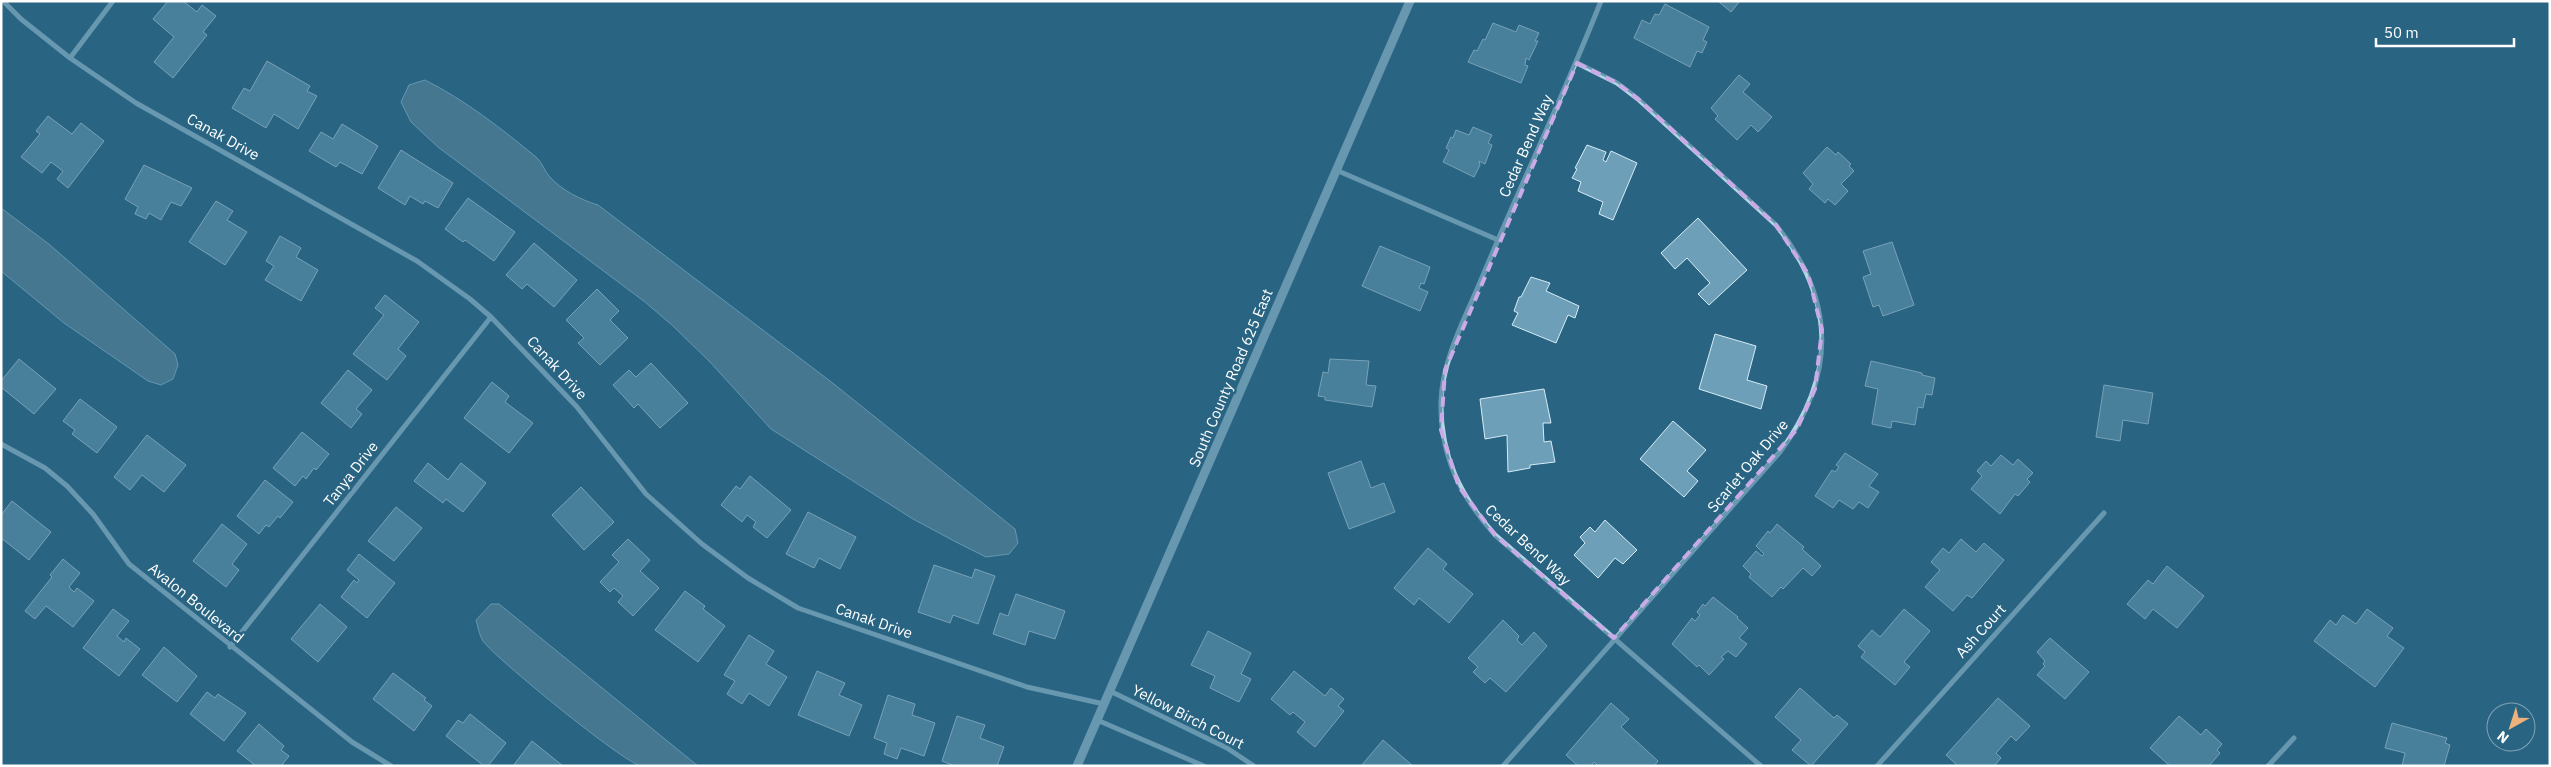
<svg xmlns="http://www.w3.org/2000/svg" width="2551" height="767" font-family="'IBM Plex Sans',sans-serif">
<style>
.water{fill:#668fa2;stroke:#a8d3e7}
.building{fill:#6da0b8;stroke:#d6ebf5}
.lines{fill:none;stroke-linecap:round;stroke-linejoin:round}
.minor{stroke:#b3d6e6;stroke-width:5}
.tertiary{stroke:#b3d6e6;stroke-width:9}
.marked{fill:none;stroke:#caabe5;stroke-width:4;stroke-dasharray:10 6;stroke-linejoin:round}
.labels{text-anchor:middle;stroke-width:5;stroke-linejoin:round;paint-order:stroke}
.street-label{font-size:15px;fill:#fff;stroke:#296583}
</style>
<rect width="100%" height="100%" fill="#296583"/>
<!-- water -->
<path class="water" d="M425,80C465,100 502,129 536,157C542,162 544,170 549,176C561,190 581,200 598,205L830,381L1015,529L1018,543L1009,554L986,557L956,542L913,519L771,429L710,362L673,326L645,302L438,147L411,122L401,102L409,85Z
M1,208L50,245L175,354L178,365L173,379L161,385L148,381L64,323L1,271Z
M491,604H499L698,766C680,766 658,767 641,766C624,763 495,658 483,641C479,635 478,626 476,620Z"/>
<!-- building -->
<path class="building" d="M168,1H183L197,12L202,5L216,16L203,32L207,35L173,78L154,62L174,37L153,19Z
M1718,1H1740L1731,12Z
M1665,4L1709,27L1703,40L1707,42L1702,53L1697,51L1690,67L1634,38L1642,20L1650,24L1655,14L1659,15Z
M1493,23L1516,32L1519,25L1539,33L1535,41H1538L1529,60L1526,58L1525,65L1528,66L1521,83L1468,62L1474,50L1477,51L1483,39L1485,40Z
M267,61L310,86L307,91L317,96L298,129L274,114L266,128L232,108L244,88L250,91Z
M1739,75L1750,84L1743,92L1772,117L1758,132L1751,125L1737,140L1715,119L1718,116L1711,108Z
M48,116L72,134L81,123L104,141L68,188L57,179L63,171L51,162L42,173L21,157L40,134L36,131Z
M342,124L378,146L362,174L340,162L336,167L309,151L321,132L333,139Z
M1473,127L1492,135L1488,143L1492,145L1485,164L1479,161L1480,165L1474,177L1443,162L1449,150L1446,148L1451,137L1453,138L1456,130L1469,135Z
M1587,145L1606,152L1603,160L1606,162L1611,151L1637,163L1613,220L1599,214L1603,202L1578,191L1581,182L1572,178L1577,169L1575,168Z
M1827,147L1836,155L1838,152L1851,164L1849,166L1854,171L1841,184L1848,191L1835,205L1828,199L1825,203L1809,189L1813,184L1803,173Z
M401,150L453,183L438,208L425,201L423,204L410,196L405,205L378,188Z
M144,165L192,188L181,206L171,202L161,220L149,213L146,219L135,214L138,207L125,199Z
M468,198L515,232L494,261L465,240L463,242L445,229Z
M216,201L233,211L227,220L247,232L225,265L189,242Z
M1698,218L1747,270L1709,305L1698,294L1710,283L1687,258L1675,269L1661,253Z
M280,236L301,248L296,257L318,270L301,301L265,280L274,266L266,261Z
M1892,242L1914,305L1883,316L1879,305L1873,307L1863,277L1871,274L1863,251Z
M534,243L577,280L554,307L527,284L522,289L506,275Z
M1380,246L1430,267L1424,284L1421,283L1419,288L1428,292L1420,311L1362,286Z
M1531,277L1550,283L1546,291L1579,306L1575,318L1568,315L1556,343L1512,325L1518,313L1514,311L1519,297H1521Z
M597,289L619,311L610,320L628,338L600,365L578,343L584,338L566,320Z
M385,295L419,322L398,349L406,356L387,380L353,354L384,315L375,308Z
M1715,334L1756,346L1747,380L1767,386L1761,409L1699,389Z
M19,359L56,389L34,414L1,387V381Z
M1330,359L1369,361L1366,385L1376,386L1372,407L1325,400V397L1318,396L1323,372L1328,373Z
M1871,361L1922,373V375L1935,378L1932,395L1926,394L1923,408L1918,407L1915,425L1892,421L1891,428L1872,424L1878,389L1865,386Z
M651,363L688,403L660,428L638,404L634,408L613,385L629,370L636,377Z
M348,370L372,390L356,409L362,414L351,428L321,403Z
M492,382L509,396L505,402L533,423L509,453L464,418Z
M2104,385L2153,393L2148,424L2123,420L2120,441L2096,437Z
M1544,389L1551,423H1543L1544,442L1551,441L1555,462L1530,465V468L1508,472L1507,435L1485,439L1480,399Z
M80,399L117,427L97,453L72,434L75,430L63,421Z
M1673,421L1706,450L1687,471L1698,481L1684,497L1640,459Z
M302,432L329,454L316,470L314,468L306,479L303,476L295,486L273,468Z
M147,435L186,465L164,492L142,475L130,490L114,477Z
M1845,453L1878,474L1869,486L1879,492L1868,508L1859,502L1853,509L1839,500L1833,508L1815,496L1832,470L1835,472L1839,467L1836,465Z
M2001,455L2013,465L2018,459L2033,473L2027,479L2030,482L2018,496L2015,494L2000,514L1971,489L1982,476L1977,471L1986,461L1991,466Z
M1361,461L1371,488L1384,483L1395,512L1349,529L1328,473Z
M428,463L448,480L461,463L486,483L463,512L446,499L443,503L414,481Z
M750,476L791,510L767,538L753,527L756,522L747,515L742,522L721,505L736,486L740,489Z
M265,480L293,502L280,518L278,516L269,527L266,525L259,534L237,516Z
M581,487L614,522L584,550L552,515Z
M12,501L51,532L29,560L1,538V515Z
M396,507L422,528L394,561L368,541Z
M808,512L856,537L840,569L819,558L814,568L786,554Z
M1605,520L1637,550L1623,564L1615,558L1598,578L1574,555L1585,543L1580,537L1590,527L1595,532Z
M222,524L247,544L232,564L239,570L226,587L193,561Z
M1777,524L1804,547L1802,549L1821,566L1812,576L1803,568L1783,589L1781,587L1772,597L1749,577L1751,574L1743,566L1756,551L1762,556L1764,554L1756,546L1768,531L1770,533Z
M628,539L650,560L640,571L659,588L633,616L618,602L623,596L614,588L610,592L600,582L619,562L612,555Z
M1961,539L1976,552L1984,543L2004,560L1972,598L1967,595L1953,611L1925,587L1940,570L1931,562L1943,548L1949,553Z
M1428,548L1447,564L1443,569L1473,594L1449,623L1419,598L1414,605L1394,588Z
M359,554L395,583L367,618L341,597L354,580L357,583L359,580L347,570Z
M63,559L80,573L69,587L74,592L77,588L94,601L73,627L46,606L35,619L25,611L52,577L50,575Z
M934,565L972,578L975,569L995,576L978,624L953,615L950,623L918,612Z
M2167,566L2204,596L2177,628L2153,609L2145,619L2127,604L2148,580L2153,584Z
M685,591L705,606L703,609L725,626L698,662L655,630Z
M1016,594L1065,611L1055,639L1029,631L1025,645L993,634L1000,613L1008,616Z
M1713,597L1738,617L1737,618L1748,628L1739,638L1747,644L1736,657L1728,651L1721,657L1724,659L1709,675L1699,665L1697,667L1672,644L1692,618L1695,621L1700,615L1697,612L1703,604L1705,606Z
M320,604L347,627L318,662L291,639Z
M113,609L129,621L117,636L124,642L126,638L140,649L119,676L83,648Z
M1904,609L1930,631L1904,662L1910,667L1895,685L1861,657L1865,652L1858,646L1872,630L1880,637Z
M2367,609L2393,628L2387,636L2404,648L2375,687L2314,641L2330,620L2336,625L2343,615L2356,624Z
M1503,620L1519,636L1517,640L1522,645L1534,632L1547,646L1506,692L1490,678L1485,683L1473,672L1478,667L1468,658Z
M1208,631L1251,653L1241,674L1251,679L1239,702L1210,688L1215,676L1191,665Z
M749,635L774,651L766,664L787,677L769,706L749,693L742,704L727,694L735,681L724,675Z
M2050,638L2089,672L2065,699L2037,675L2045,666L2043,664L2045,661L2037,652Z
M164,647L197,676L177,702L142,675Z
M817,671L845,683L839,695L862,705L849,736L798,715Z
M1294,671L1325,696L1331,688L1344,699L1338,706L1344,711L1315,747L1297,732L1305,722L1293,712L1290,715L1271,699Z
M393,673L426,698L424,700L432,706L414,731L373,699Z
M1800,688L1834,718L1837,715L1848,724L1811,766L1792,750L1801,740L1775,717Z
M207,692L215,698L218,694L246,713L224,741L190,714Z
M888,695L915,704L912,715L935,723L924,756L901,748L897,759L884,754L887,743L874,738Z
M1998,698L2030,726L2016,741L2011,736L1996,753L2001,758L1994,766H1958L1946,755Z
M1611,703L1629,719L1621,727L1658,761L1654,766H1598L1594,762L1591,766H1578L1566,755Z
M470,714L506,743L488,766H484L446,736L458,720L463,723Z
M957,716L985,725L980,738L1004,747L997,766H955L942,761Z
M2179,716L2201,735L2206,729L2222,744L2217,750L2220,753L2209,766H2170L2150,748Z
M2392,723L2447,738L2445,743L2450,745L2444,766H2402L2405,753L2385,748Z
M259,724L284,746L281,750L289,756L281,766H256L237,751Z
M1383,740L1413,766H1361Z
M532,741L563,766H513Z"/>
<g class="lines">
<!-- minor -->
<path class="minor" d="M3,1L21,19L70,58L136,103L417,261L470,299L491,317L577,407L646,494L702,544L748,578L798,608L1027,687L1104,704
M1601,1C1564,95 1520,186 1481,280C1465,318 1442,360 1441,402C1440,455 1460,496 1495,535L1761,766
M70,58L113,1
M1336,170L1498,240
M1,444L45,468L67,486L93,514L129,564L352,742L391,766
M230,647L491,317
M1110,691L1227,748L1254,766
M1097,720L1204,766
M1503,766L1780,452C1837,375 1836,300 1776,225L1638,99L1617,83L1577,63
M1877,766L2104,513
M2268,766L2294,738"/>
<!-- tertiary -->
<path class="tertiary" d="M1077,766L1410,1"/>
</g>
<!-- marked area -->
<path d="M0 0H2551V767H0ZM1577,63L1617,83L1638,99L1776,225L1808,274L1822,330L1815,389L1797,429L1614,638L1495,535L1459,487L1441,430L1445,370Z" fill="#296583" fill-opacity=".55" fill-rule="evenodd"/>
<path class="marked" d="M1577,63L1617,83L1638,99L1776,225L1808,274L1822,330L1815,389L1797,429L1614,638L1495,535L1459,487L1441,430L1445,370Z"/>
<g class="labels">
<!-- street labels -->
<g class="street-label">
<text transform="translate(223 137) rotate(29)" y="5">Canak Drive</text>
<text transform="translate(1526 146) rotate(-66)" y="5">Cedar Bend Way</text>
<text transform="translate(557 368) rotate(47)" y="5">Canak Drive</text>
<text transform="translate(1231 378) rotate(-67)" y="5">South County Road 625 East</text>
<text transform="translate(1748 466) rotate(-50)" y="5">Scarlet Oak Drive</text>
<text transform="translate(351 474) rotate(-52)" y="5">Tanya Drive</text>
<text transform="translate(1528 545) rotate(43)" y="5">Cedar Bend Way</text>
<text transform="translate(196 603) rotate(39)" y="5">Avalon Boulevard</text>
<text transform="translate(874 621) rotate(19)" y="5">Canak Drive</text>
<text transform="translate(1981 631) rotate(-48)" y="5">Ash Court</text>
<text transform="translate(1188 717) rotate(27)" y="5">Yellow Birch Court</text>
</g>
</g>
<!-- border -->
<rect width="2551" height="767" fill="none" stroke="#ffffff" stroke-width="5"/>
<!-- north arrow -->
<g transform="translate(2511 727) rotate(219)"><circle r="24" fill="#296583" stroke="#7fa3b5"/>
<path d="M0-4L9 19L0 12L-9 19Z" fill="#edb17a"/>
<text y="-8" font-size="14" font-weight="bold" text-anchor="middle" fill="#ffffff">N</text>
</g>
<!-- scale -->
<path d="M2376 38v8h138v-8" fill="none" stroke="#ffffff" stroke-width="2.5"/>
<text x="2384" y="38" font-size="15" fill="#ffffff" stroke="#296583" stroke-width="4" paint-order="stroke">50 m</text>
</svg>
